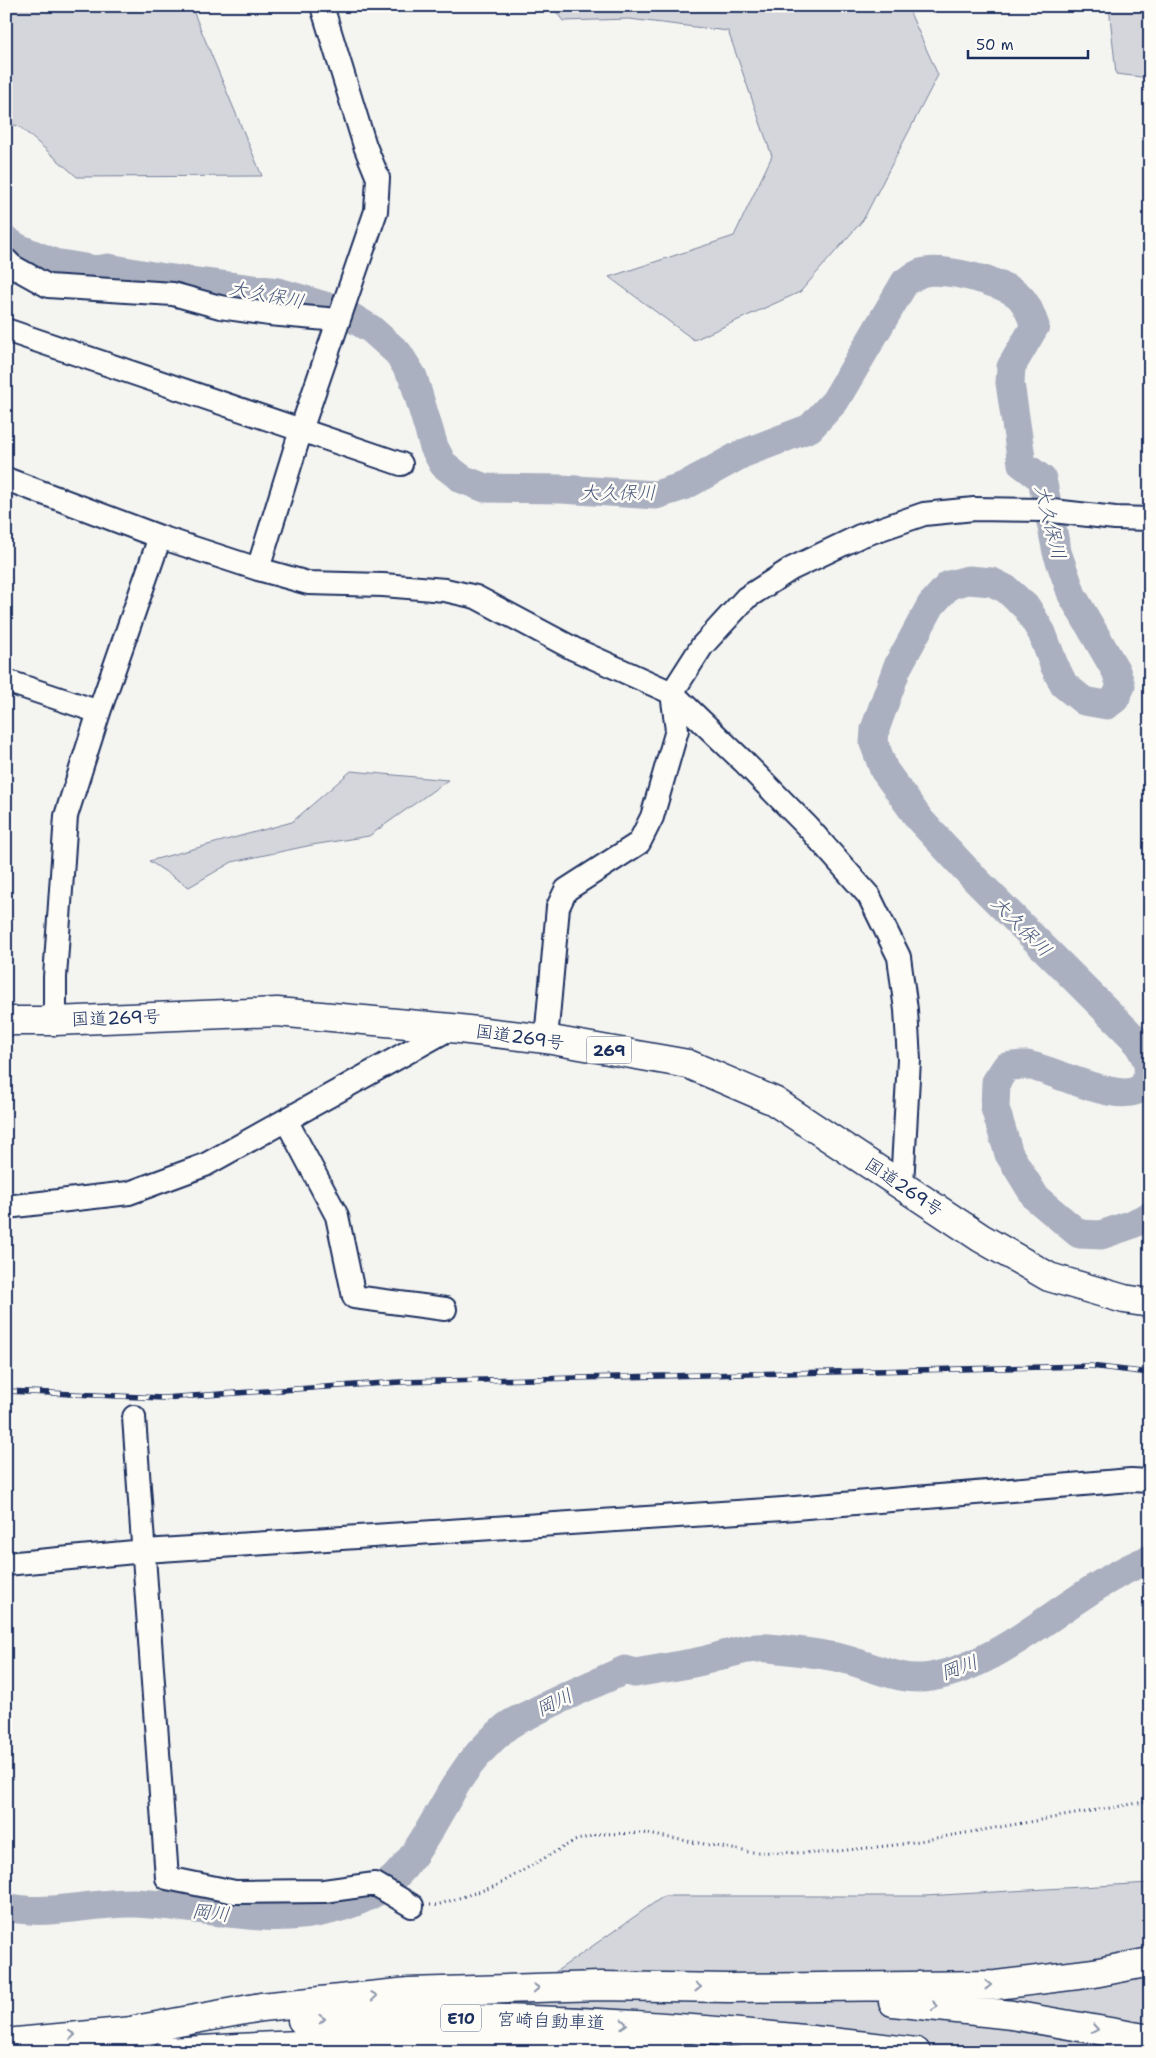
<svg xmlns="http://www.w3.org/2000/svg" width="1156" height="2058" font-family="'Shantell Sans','Klee One',sans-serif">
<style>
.green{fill:#d4d6db;stroke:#78829c}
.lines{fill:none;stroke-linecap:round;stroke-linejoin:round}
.river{stroke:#aab0bf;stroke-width:29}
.minor-casing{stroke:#1b2f5e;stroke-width:26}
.highway-casing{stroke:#1b2f5e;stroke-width:31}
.path{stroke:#1b2f5e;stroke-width:3;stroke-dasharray:1 4;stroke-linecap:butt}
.minor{stroke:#fdfcf7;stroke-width:22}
.highway{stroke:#fdfcf7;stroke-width:28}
.rail-casing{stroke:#1b2f5e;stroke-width:5.5}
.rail{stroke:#fdfcf7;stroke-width:4;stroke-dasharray:11;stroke-linecap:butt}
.oneway{stroke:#8c96aa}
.labels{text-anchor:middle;stroke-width:5;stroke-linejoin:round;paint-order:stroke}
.shield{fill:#fdfcf7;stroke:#5f6c8c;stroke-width:1}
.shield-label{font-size:16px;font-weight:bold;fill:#1b2f5e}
.street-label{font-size:18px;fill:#1b2f5e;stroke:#fdfcf7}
.water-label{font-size:19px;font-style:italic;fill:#46567b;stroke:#fdfcf7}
</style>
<rect width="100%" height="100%" fill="#f4f4f1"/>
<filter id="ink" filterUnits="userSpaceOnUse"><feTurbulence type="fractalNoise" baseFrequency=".02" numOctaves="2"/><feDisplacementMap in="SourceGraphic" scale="10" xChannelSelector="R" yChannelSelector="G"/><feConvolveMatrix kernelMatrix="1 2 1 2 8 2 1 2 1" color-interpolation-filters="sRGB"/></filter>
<g filter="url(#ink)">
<!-- green -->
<path class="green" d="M6,6H191L262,176L77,177L20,127L6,122Z
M552,6H907L938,75L863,220L800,292L694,340L609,277L734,236L772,156L728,31L629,19L563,21Z
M1109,6H1150V78L1116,74Z
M351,771L448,780L369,836L312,845L232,862L189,887L149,861L292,822Z
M1150,1883V2052H441L664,1896H925Z"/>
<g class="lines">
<!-- river -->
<path class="river" d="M6,240L18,248L54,263L97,270L108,268L164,278L278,292L341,311L371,329L398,353L413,377L434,447L443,464L462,479L485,488L561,489L656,495L684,486L742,454L810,428L835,401L905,282C910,279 916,275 921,273C941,266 1002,282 1018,295C1027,303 1031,315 1035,326L1011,367L1010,383L1022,464L1042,479L1057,552L1072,595L1116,671L1121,686L1115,699L1107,705L1084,701L1064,685L1054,665L1042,633L1027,608L1006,589L992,582L968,580L949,585L931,605L897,668L875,729L874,743L884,770L920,820L973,877L1134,1038C1143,1052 1154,1066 1145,1083C1128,1112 1050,1067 1026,1065C1019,1065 1012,1066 1006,1067L996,1082L995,1108L1009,1154L1036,1198L1079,1234L1101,1235L1130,1225L1150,1216
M6,1907C49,1917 92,1902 134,1903C200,1905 265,1927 330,1910C346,1906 361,1901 376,1892C413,1870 435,1817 458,1781C470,1762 488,1742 506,1727C513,1721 524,1717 532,1713C562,1697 594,1684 625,1670L635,1673C657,1669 680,1666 702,1661C724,1656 745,1646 768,1648C790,1650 814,1653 836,1657C866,1663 900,1683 931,1677C1010,1663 1074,1588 1150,1559"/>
<defs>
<path id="minor" d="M6,260L12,266L48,286L173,294L220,307L269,314L338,320
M6,330L401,464
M6,479L160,537L258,569L308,583L383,585L445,590L476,597L574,649L672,693L743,761L807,826L869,896L899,957L906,1010L909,1060L902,1185
M258,569L301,430L376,211L378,178L365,146L322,6
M6,681L99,712
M55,1021V977L66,816L99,712L160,537
M546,1039L558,907L566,890L639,843L652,817L677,730L672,693L702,646L746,598L791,569L860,536L924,514L974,509L1044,510L1115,518L1150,519
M286,1120L337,1216L354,1297L445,1309
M6,1207L129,1193L205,1165L451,1028
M134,1417L167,1878L235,1892L324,1891L375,1884L412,1906
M6,1564L145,1551L783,1509L1131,1480L1150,1481"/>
<path id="highway" d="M6,1021H55L277,1012L451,1028L546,1039L688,1064L774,1101L981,1238L1049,1277L1124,1299L1150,1303
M893,2002L1012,2015L1150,2039
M302,2020C507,2012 713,2026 916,2052
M135,2030L261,2007L409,1992L600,1986L729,1988L996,1985L1094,1973L1150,1962
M6,2043L154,2029
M169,2052C336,2041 504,2037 671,2052"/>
</defs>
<!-- minor casing -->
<use href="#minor" class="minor-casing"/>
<!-- highway casing -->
<use href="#highway" class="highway-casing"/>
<!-- path -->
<path class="path" d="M430,1905H437L496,1886L574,1841L599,1834L642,1833L749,1852L818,1853L896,1845L1150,1801"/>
<!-- minor -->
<use href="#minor" class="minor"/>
<!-- highway -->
<use href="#highway" class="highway"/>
<defs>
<path id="rail" d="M6,1391L163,1398L400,1382L1090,1366L1150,1373"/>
</defs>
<!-- rail casing -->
<use href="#rail" class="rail-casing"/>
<!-- rail -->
<use href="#rail" class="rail"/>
</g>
<!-- one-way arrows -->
<defs><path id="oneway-chevron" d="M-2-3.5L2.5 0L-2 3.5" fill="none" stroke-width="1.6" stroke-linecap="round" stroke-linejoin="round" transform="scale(1.25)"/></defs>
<g class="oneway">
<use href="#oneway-chevron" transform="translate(988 1985)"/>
<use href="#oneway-chevron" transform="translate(698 1987) rotate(1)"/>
<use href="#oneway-chevron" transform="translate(536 1988) rotate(-2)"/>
<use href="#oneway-chevron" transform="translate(374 1996) rotate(-6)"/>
<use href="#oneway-chevron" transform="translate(935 2006) rotate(7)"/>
<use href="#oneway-chevron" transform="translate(322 2019) rotate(-2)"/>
<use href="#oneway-chevron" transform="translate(624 2024) rotate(3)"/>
<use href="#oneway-chevron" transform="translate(1095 2029) rotate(10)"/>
<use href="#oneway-chevron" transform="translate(72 2035) rotate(-6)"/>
</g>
</g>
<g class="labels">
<!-- shield labels -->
<g class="shield">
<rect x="586.5" y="1036.5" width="45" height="27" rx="4"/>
<rect x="441" y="2004.5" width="40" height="27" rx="4"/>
</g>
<g class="shield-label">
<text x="609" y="1056">269</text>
<text x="461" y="2024">E10</text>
</g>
<!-- street labels -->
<g class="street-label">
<text transform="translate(116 1018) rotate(-2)" y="6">国道269号</text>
<text transform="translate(520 1037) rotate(8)" y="6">国道269号</text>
<text transform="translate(904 1187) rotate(34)" y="6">国道269号</text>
<text transform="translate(551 2021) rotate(2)" y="6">宮崎自動車道</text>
</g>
<!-- water labels -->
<g class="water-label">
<text transform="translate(267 294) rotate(11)" y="7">大久保川</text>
<text x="618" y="499">大久保川</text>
<text transform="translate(1051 522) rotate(76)" y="7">大久保川</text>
<text transform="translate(1022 926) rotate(45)" y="7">大久保川</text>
<text transform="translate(959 1667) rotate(-20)" y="7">岡川</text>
<text transform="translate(554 1702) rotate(-26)" y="7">岡川</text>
<text transform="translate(211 1912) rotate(6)" y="7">岡川</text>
</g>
</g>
<!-- margin -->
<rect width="1156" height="2058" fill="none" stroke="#fdfcf7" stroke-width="25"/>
<rect x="12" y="12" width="1131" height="2033" fill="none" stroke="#1b2f5e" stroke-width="2" filter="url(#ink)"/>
<!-- scale -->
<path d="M968 50v8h120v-8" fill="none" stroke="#1b2f5e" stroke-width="2.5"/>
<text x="976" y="50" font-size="15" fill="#1b2f5e" stroke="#fdfcf7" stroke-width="4" paint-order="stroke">50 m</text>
</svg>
